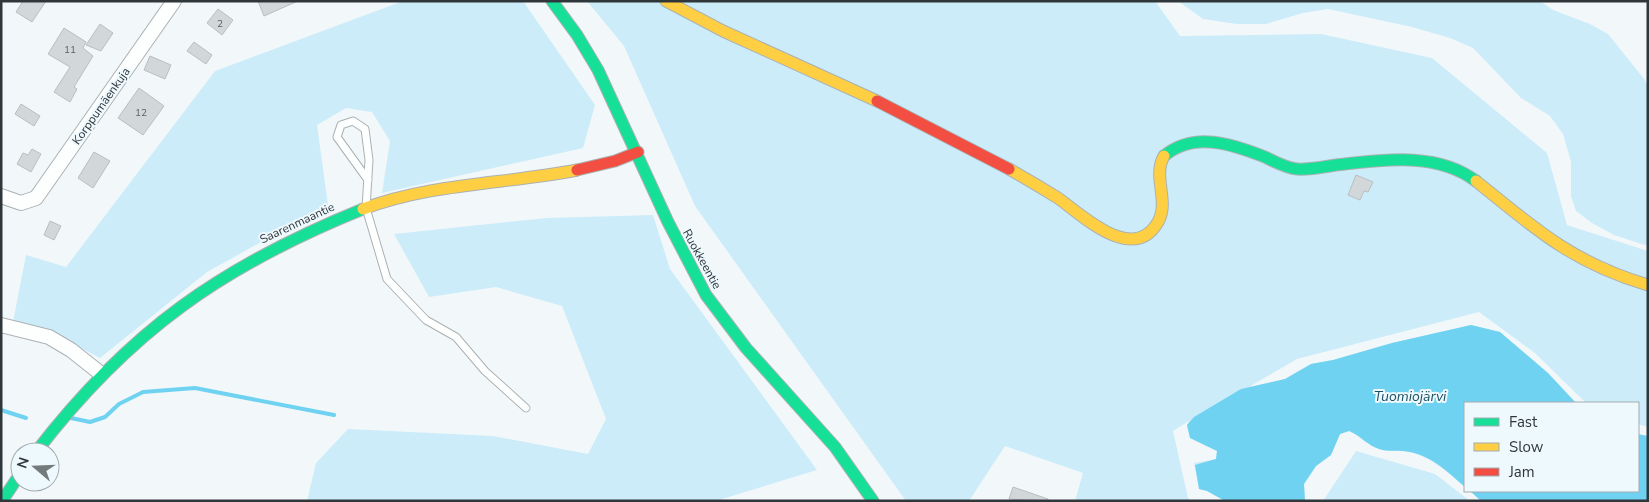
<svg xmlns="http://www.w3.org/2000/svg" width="1649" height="502" font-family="'Nunito Sans',sans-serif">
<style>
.green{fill:#ccecf9}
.water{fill:#70d2f1}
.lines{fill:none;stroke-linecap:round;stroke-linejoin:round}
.stream{stroke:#70d2f1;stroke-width:4}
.building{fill:#d2d8da;stroke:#b9bfc1}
.lane-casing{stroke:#abb1b3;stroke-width:9}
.street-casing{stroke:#abb1b3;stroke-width:16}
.fast-casing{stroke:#abb1b3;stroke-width:13}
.slow-casing{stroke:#abb1b3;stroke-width:13}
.jam-casing{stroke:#abb1b3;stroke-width:13}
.lane{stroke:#fdfefe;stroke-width:7}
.street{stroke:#fdfefe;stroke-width:14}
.fast{stroke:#16e098;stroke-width:11}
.slow{stroke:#ffcf43;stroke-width:11}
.jam{stroke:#f24e42;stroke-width:11}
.labels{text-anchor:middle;stroke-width:4;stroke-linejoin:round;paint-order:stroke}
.number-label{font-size:10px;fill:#585f62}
.street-label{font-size:12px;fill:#30373a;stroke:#eef9fe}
.water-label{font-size:14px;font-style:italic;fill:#1b5163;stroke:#eef9fe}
</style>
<rect width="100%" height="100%" fill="#f2f8fa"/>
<!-- green -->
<path class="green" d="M403,1H523L595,105L583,148L382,193L390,141L372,112L346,108L317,125L328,205L207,272L100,358L50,332L13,322L26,255L66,267L215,71Z
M587,1H1155L1180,36L1321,34L1432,58L1547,153L1567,225L1648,251V427L1638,424V403H1586L1535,353L1479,312L1297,359L1249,387L1285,379L1311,364L1333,360L1392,343L1471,325L1500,332L1548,373L1576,403H1465V487C1445,470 1432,457 1406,451C1397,450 1387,452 1379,449C1367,445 1361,436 1349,431L1340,434L1331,455L1316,466L1304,484L1305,501H1225L1207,491L1199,489L1194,463L1216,459L1217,451L1190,438L1187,425L1189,421L1173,431L1188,498L1191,501H1075L1083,473L1005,446L969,501H906L695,206L624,46Z
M1178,1H1540L1553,10L1590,24L1608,34L1645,80L1648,87V246L1614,235L1592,223L1576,211L1571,196V162L1563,134L1550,116L1521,98L1473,48L1450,38L1412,27L1328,9L1303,13L1266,24H1237L1203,19Z
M653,215L670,269L817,470L722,499V501H307L316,463L348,429L493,436L588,454L606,419L562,306L496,287L429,297L394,234L547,218Z
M1356,451L1435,474L1470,501H1323Z"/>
<!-- water -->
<path class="water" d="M1471,325L1500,332L1548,373L1576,403H1465V487C1448,472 1433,457 1410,452C1400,450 1388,452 1379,449C1367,445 1361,436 1349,431L1340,434L1331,455L1316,466L1304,484L1305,501H1225L1207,491L1199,489L1195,465L1216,459L1217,451L1190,438L1187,425L1194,417L1241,389L1285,379L1311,364L1333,360L1392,343Z
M1638,434L1648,436V501H1481L1470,491H1638Z"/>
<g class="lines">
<!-- stream -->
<path class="stream" d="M1,410L26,418
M71,418L90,422L105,417L119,404L143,392L195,388L334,415"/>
</g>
<!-- building -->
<path class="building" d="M23,1H46L32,22L16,12Z
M258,1H298L264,16Z
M218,9L233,20L222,35L207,23Z
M100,24L113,33L101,51L86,45Z
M64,28L86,42L83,48L93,56L74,87L77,89L70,102L54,92L70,67L48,54Z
M194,42L212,55L206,64L187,51Z
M150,56L171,65L165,79L144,70Z
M139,88L164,106L143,135L118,118Z
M21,104L40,116L34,126L15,114Z
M32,149L41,154L31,172L17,164L23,153L28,155Z
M94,152L110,161L93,188L78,178Z
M1356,175L1373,182L1368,192L1364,191L1360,200L1348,195Z
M50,221L61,226L54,240L44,235Z
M1013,487L1048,499V501L1009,499Z"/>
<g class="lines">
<defs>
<path id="lane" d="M368,180L337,137L341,125L353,121L365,129L369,160L366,208L387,279L426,320L456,337L485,371L526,408"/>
<path id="street" d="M1,196L21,203L36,198L174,1
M1,325L49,337L71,350L100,373"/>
<path id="fast" d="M552,1L577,35L598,70L668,222L706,295L746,348L835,447L873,501
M1164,156C1194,131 1232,144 1265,157C1275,162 1286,168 1297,169C1310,170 1323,167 1336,165C1382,160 1436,151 1476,181
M36,452C129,331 222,266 363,209
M2,501L20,474"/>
<path id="slow" d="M666,1L723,31L877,101
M1009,169C1025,178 1042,188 1058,198C1082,215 1133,265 1158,222C1170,201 1152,177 1164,156
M1476,181C1535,229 1573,263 1648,285
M363,209C431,183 506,184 577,170"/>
<path id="jam" d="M877,101L1009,169
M577,170L615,161L638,152"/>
</defs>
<!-- lane casing -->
<use href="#lane" class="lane-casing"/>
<!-- street casing -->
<use href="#street" class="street-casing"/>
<!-- fast casing -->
<use href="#fast" class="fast-casing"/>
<!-- slow casing -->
<use href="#slow" class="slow-casing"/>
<!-- jam casing -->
<use href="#jam" class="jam-casing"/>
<!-- lane -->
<use href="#lane" class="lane"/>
<!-- street -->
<use href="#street" class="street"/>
<!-- fast -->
<use href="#fast" class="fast"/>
<!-- slow -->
<use href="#slow" class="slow"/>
<!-- jam -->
<use href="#jam" class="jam"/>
</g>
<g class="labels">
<!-- number labels -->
<g class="number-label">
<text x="220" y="27">2</text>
<text x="70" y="53">11</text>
<text x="141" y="116">12</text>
</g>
<!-- street labels -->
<g class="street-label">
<text transform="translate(101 106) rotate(-55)" y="4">Korppumäenkuja</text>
<text transform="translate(297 223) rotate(-25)" y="4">Saarenmaantie</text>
<text transform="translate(702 259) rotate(61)" y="4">Ruokkeentie</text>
</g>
<!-- water labels -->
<g class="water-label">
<text x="1410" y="401">Tuomiojärvi</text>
</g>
</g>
<!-- border -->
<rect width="1649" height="502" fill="none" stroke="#30373a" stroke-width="5"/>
<!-- legend -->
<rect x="1464" y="402" width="175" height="90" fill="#eef9fe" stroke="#a2abb0"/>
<rect x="1474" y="418" width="25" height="8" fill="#16e098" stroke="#a2abb0"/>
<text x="1509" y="427" font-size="15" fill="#30373a">Fast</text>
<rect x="1474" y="443" width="25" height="8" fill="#ffcf43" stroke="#a2abb0"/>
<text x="1509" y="452" font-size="15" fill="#30373a">Slow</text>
<rect x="1474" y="468" width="25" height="8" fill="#f24e42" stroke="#a2abb0"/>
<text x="1509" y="477" font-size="15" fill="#30373a">Jam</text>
<!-- north arrow -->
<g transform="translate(35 467) rotate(289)"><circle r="24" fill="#eef9fe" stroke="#a2abb0"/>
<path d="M0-4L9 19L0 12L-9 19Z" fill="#747b7d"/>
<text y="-8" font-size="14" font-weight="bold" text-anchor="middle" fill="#30373a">N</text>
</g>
</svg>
